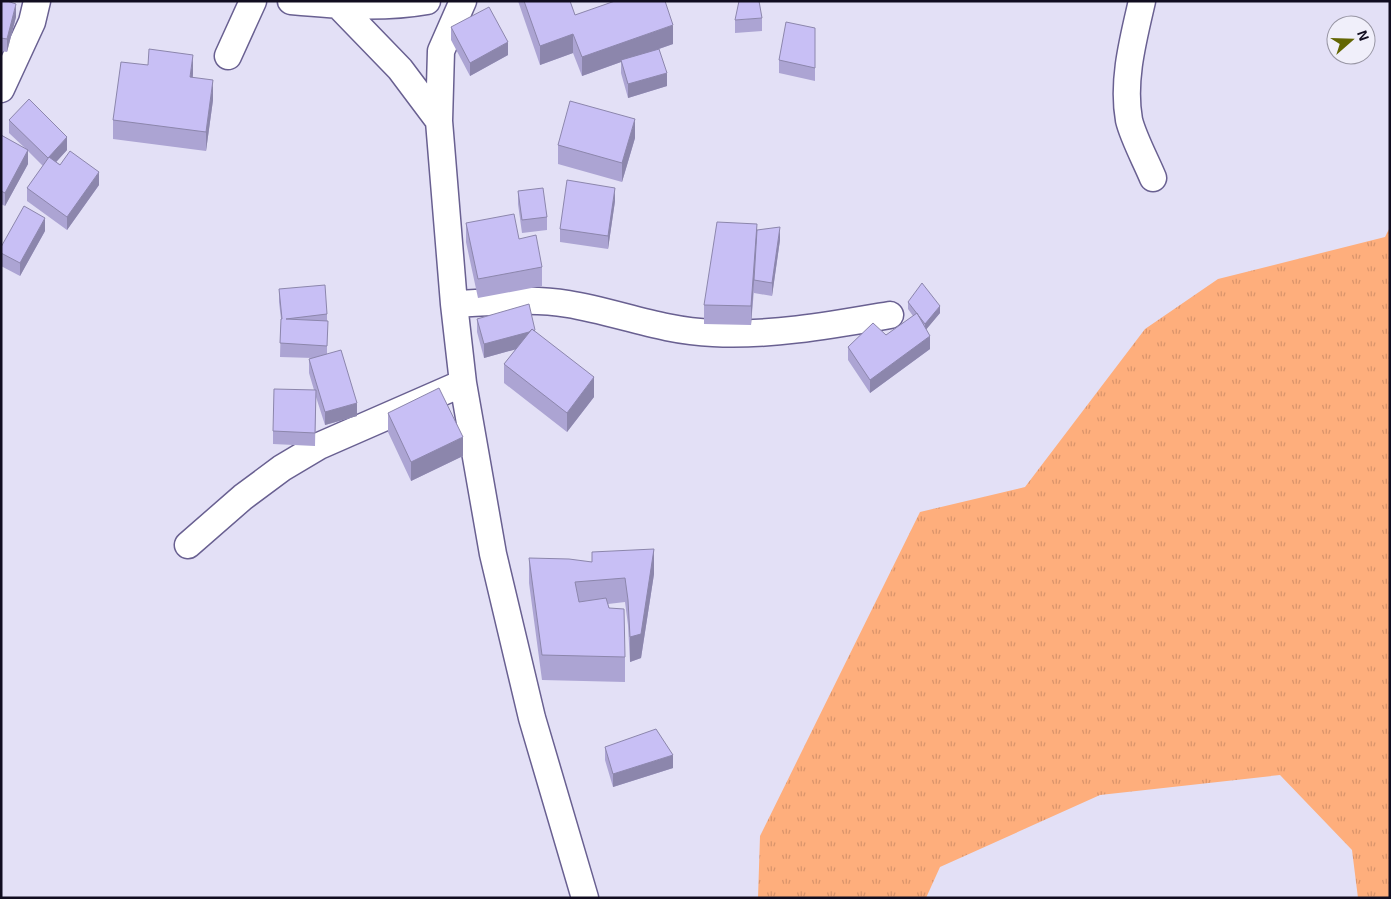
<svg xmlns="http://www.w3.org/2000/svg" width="1391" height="899" font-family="'Exo 2',sans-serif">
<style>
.grass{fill:url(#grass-tufts)}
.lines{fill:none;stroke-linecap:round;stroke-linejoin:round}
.minor-casing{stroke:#696091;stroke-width:29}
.minor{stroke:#fff;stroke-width:26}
.wall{fill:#aca4d3}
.shaded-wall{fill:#8c86ac}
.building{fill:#c8bff5;stroke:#8c86ac}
</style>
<defs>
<pattern id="grass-tufts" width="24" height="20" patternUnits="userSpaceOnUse" patternTransform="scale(1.25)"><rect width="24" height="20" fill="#feae7c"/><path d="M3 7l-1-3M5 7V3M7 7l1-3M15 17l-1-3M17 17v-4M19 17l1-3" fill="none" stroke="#d9946b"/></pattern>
</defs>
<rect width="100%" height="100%" fill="#e3e0f6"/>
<!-- grass -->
<path class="grass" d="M1390,227V898H1358L1352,850L1280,775L1100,795L940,867L926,898H758L760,836L920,512L1025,487L1145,329L1218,279L1385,237Z"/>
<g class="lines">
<defs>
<path id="minor" d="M291,1C336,5 382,9 427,1
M1142,1C1133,40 1122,81 1129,120C1133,137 1146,161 1153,178
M339,6L400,69L439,121L454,304L463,383L493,554L532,718L585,898
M228,56L253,1
M1,89L32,22L37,1
M439,121L441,51L463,1
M454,304C492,303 530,297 568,304C617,312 661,331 713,333C773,336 832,325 890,315
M188,545L243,497L282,468L319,446L463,383"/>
</defs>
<!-- minor casing -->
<use href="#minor" class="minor-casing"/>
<!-- minor -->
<use href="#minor" class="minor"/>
</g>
<!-- wall -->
<path class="wall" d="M1,1L16,17L7,52L1,51Z
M518,1H570L575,15L673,44L659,49L667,86L628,98L621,73V62L582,76L573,53L540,65Z
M762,18V31L735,33V20Z
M451,27L508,55L470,76L451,40Z
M815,28V81L779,73V60Z
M193,74V78L213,100L206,151L113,139V120Z
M9,120L67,150L56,162L99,185L67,230L27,201V188L43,166L28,151V164L5,206L1,204V135L26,149L9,133Z
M635,138L622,182L558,164V145Z
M518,191L547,217V230L522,233L518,204Z
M615,201L608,249L560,242V229Z
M466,223L519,239L542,267V286L478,298L466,242Z
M757,230L780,240L772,296L754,293V290L751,325L704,324V305Z
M45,231L20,276L1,266V247Z
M279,289L327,314V354L357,416L325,425L316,397L315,446L273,444V431L314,390L309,373V359L313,358L280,357L281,319L279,302Z
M908,302L940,313L926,329L930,349L870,393L848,360V347L886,335L913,316L908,309Z
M477,319L535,332L594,397L567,432L504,383V364L516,349L484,358L477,332Z
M388,413L463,456L411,481L388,432Z
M529,558L654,574L641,658L630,662L628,625L625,602L608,604L625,657V682L542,680L529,583Z
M605,747L673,768L613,787L605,760Z"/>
<!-- shaded-wall -->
<path class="shaded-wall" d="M16,4V17L7,52V39Z
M673,25V44L621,62V60V62L582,76V57Z
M573,34V53L540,65V46Z
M508,42V55L470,76V63Z
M193,55V74L190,96V77Z
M667,73V86L628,98V84Z
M213,80V100L206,151V132Z
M635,119V138L622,182V163Z
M67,137V150L48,171V158Z
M28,150V164L5,206V193Z
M99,172V185L67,230V217Z
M615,188V201L608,249V236Z
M45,218V231L20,276V263Z
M757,224V243L754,280L751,325V306Z
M780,227V240L772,296V283Z
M940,306V313L925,331V324Z
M535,330V344L484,358V344Z
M930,336V349L870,393V380Z
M594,377V397L567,432V413Z
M357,403V416L325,425V412Z
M463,437V456L411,481V462Z
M654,549V574L641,658L630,662V637Z
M673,755V768L613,787V774Z"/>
<!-- building -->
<path class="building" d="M1,1H7L16,4L7,39L1,38Z
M524,1H570L575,15L615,1H665L673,25L582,57L573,34L540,46Z
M739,1H759L762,18L735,20Z
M489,7L508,42L470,63L451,27Z
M786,22L815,28V68L779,60Z
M149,49L193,55L190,77L213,80L206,132L113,120L121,62L148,65Z
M659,49L667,73L628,84L621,60Z
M29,99L67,137L48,158L9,120Z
M570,101L635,119L622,163L558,145Z
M1,135L28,150L5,193L1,191Z
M70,151L99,172L67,217L27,188L49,157L60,165Z
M567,180L615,188L608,236L560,229Z
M543,188L547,217L522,220L518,191Z
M24,206L45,218L20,263L1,253V247Z
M514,214L519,239L536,235L542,267L478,279L466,223Z
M717,222L757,224L751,306L704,305Z
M780,227L772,283L754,280L757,230Z
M922,283L940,306L925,324L908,302Z
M325,285L327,314L286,319L328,321L327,346L280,343L281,319H282L279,289Z
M529,304L535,330L534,331L532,329L529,332L484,344L477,319Z
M917,313L930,336L870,380L848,347L873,323L886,335Z
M532,329L594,377L567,413L504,364Z
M341,350L357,403L325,412L309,359Z
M439,388L463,437L411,462L388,413Z
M274,389L316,390L315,433L273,431Z
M654,549L641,634L630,637L628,600L625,578L575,582L579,602L606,598L609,608L624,609L625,657L542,655L529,558L569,559L592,562V552Z
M656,729L673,755L613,774L605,747Z"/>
<!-- border -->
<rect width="1391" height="899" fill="none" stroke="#110d20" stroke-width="5"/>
<!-- north arrow -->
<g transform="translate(1351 40) rotate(70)"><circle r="24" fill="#f0effa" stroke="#9795a3"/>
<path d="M0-4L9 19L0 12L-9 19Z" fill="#636603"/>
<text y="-8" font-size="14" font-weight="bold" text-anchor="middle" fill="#110d20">N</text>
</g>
</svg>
